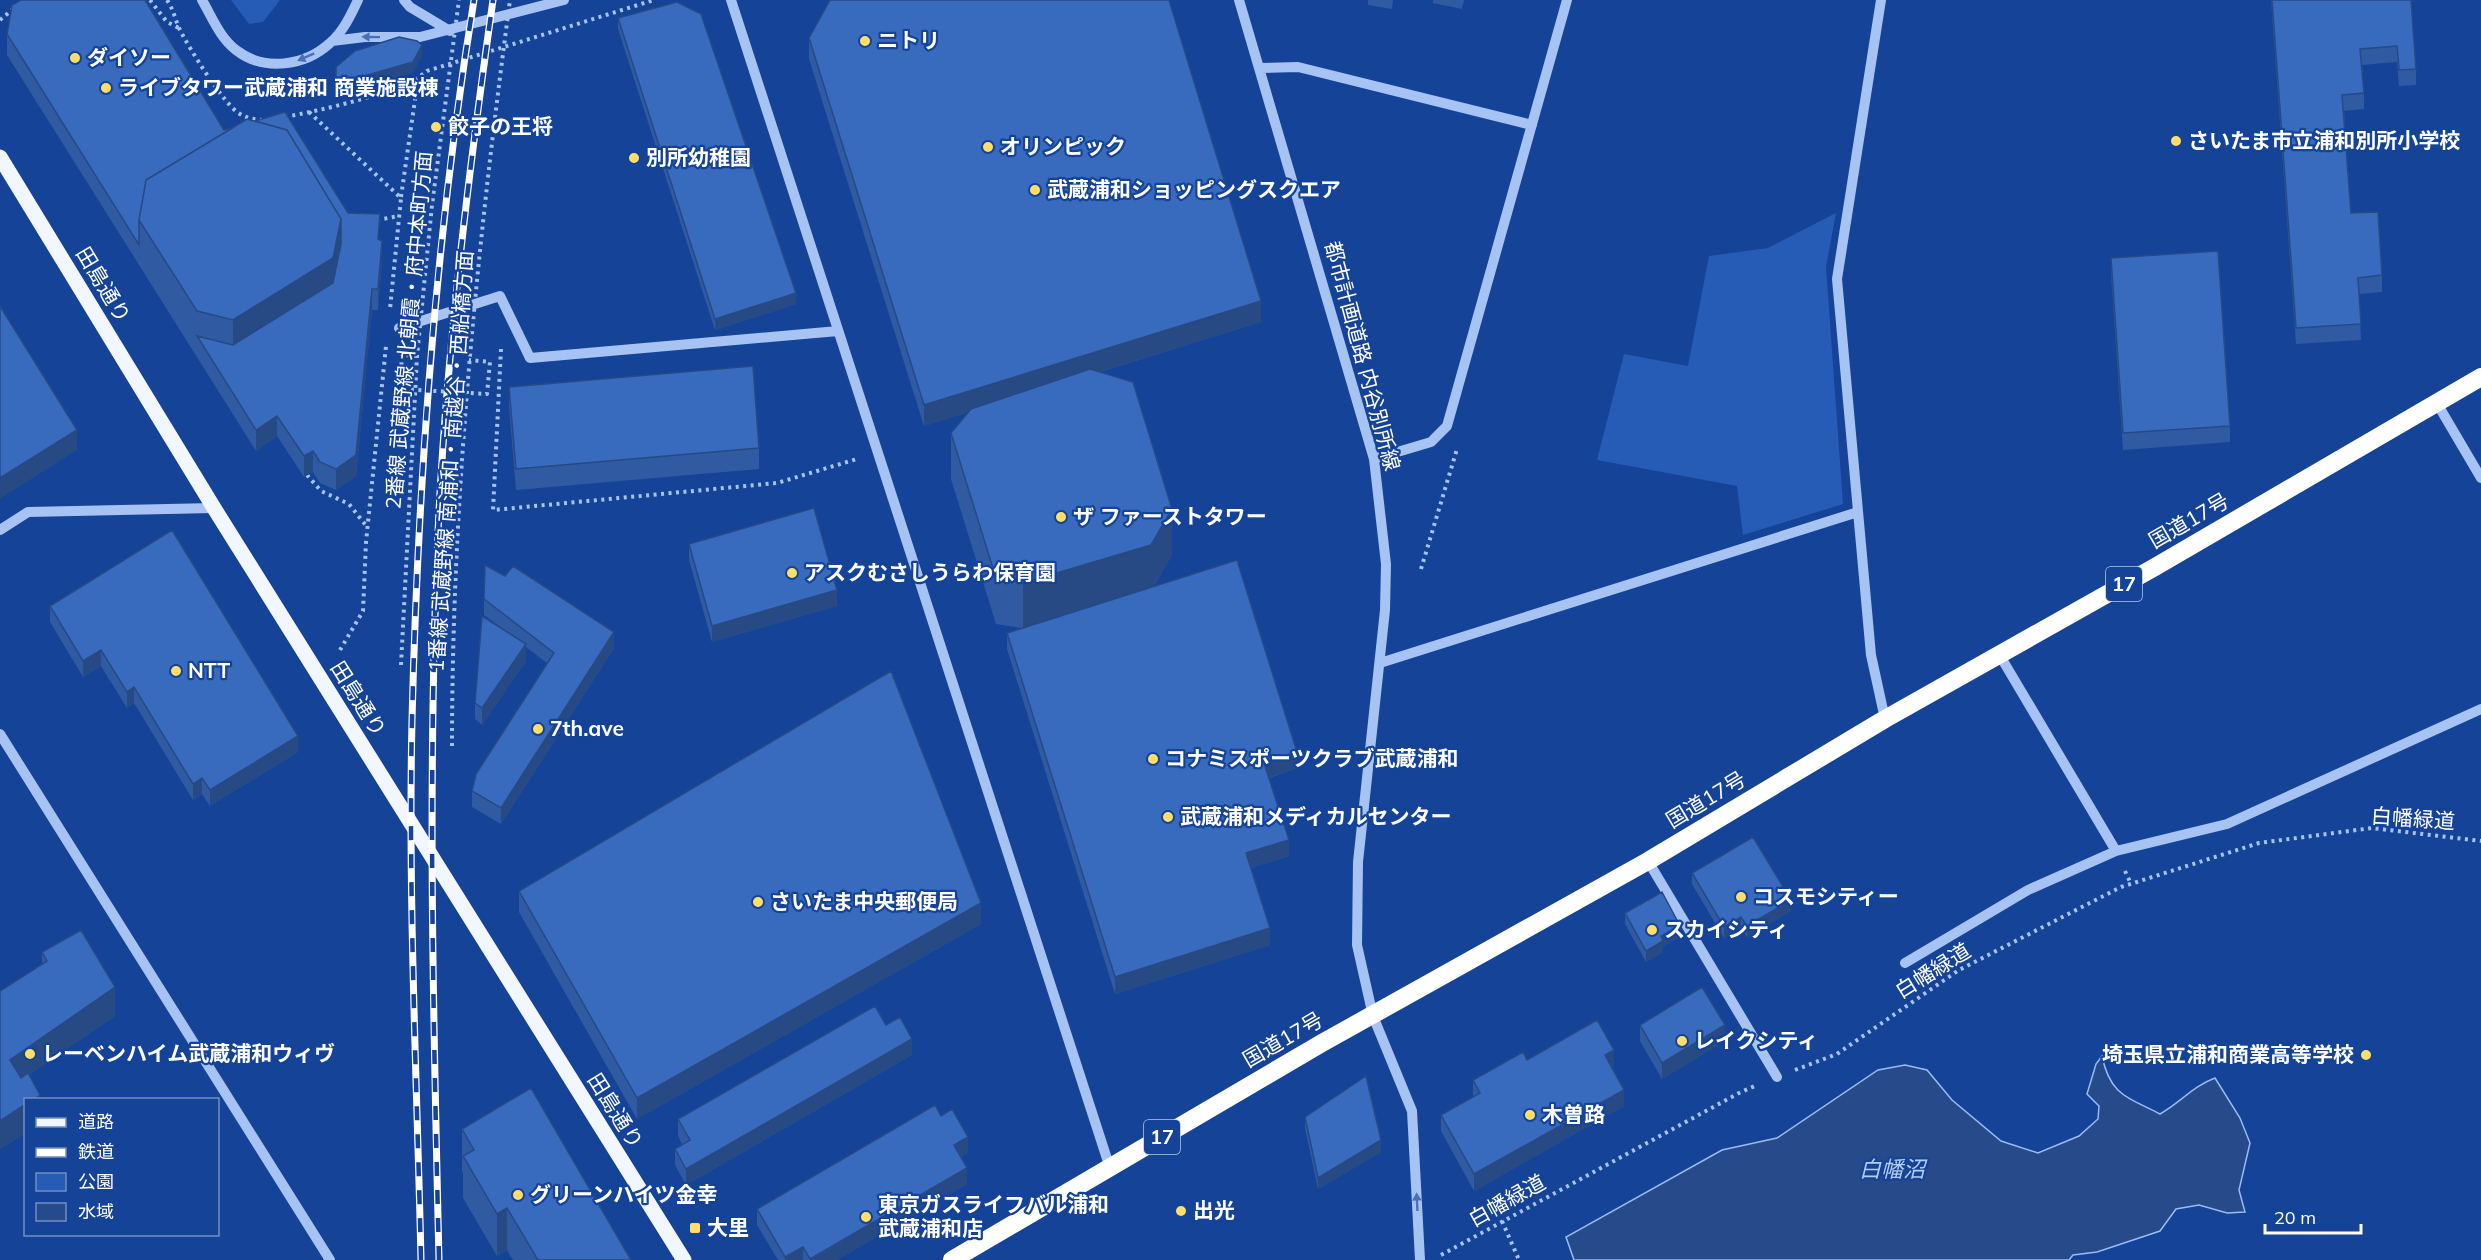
<svg xmlns="http://www.w3.org/2000/svg" width="2481" height="1260" font-family="Mulish,'Noto Sans JP',sans-serif">
<style>
.green{fill:#275cb6}
.water{fill:#274a8a;stroke:#99bcf6;stroke-width:1.5}
.lines{fill:none;stroke-linecap:round;stroke-linejoin:round}
.path{stroke:#a6c3f3;stroke-width:4;stroke-dasharray:3 4.5;stroke-linecap:butt}
.minor{stroke:#a6c3f3;stroke-width:10}
.major{stroke:#f2f6ff;stroke-width:15}
.highway{stroke:#fff;stroke-width:18}
.rail-casing{stroke:#fff;stroke-width:7}
.rail{stroke:#144398;stroke-width:4.5;stroke-dasharray:14;stroke-linecap:butt}
.path-bridge{stroke:#a6c3f3;stroke-width:4;stroke-dasharray:3 4.5;stroke-linecap:butt}
.wall{fill:#305ba3}
.shaded-wall{fill:#274a85}
.building{fill:#386abe;stroke:#274a85;stroke-width:1.5}
.oneway{fill:#4770b8}
.poi-dot{fill:#ffdf68;stroke:#144398;stroke-width:2}
.labels{text-anchor:middle;stroke-width:4.5;stroke-linejoin:round;paint-order:stroke}
.shield{fill:#144398;stroke:#b8c7e0;stroke-width:1.5}
.shield-label{font-size:20px;font-weight:bold;fill:#fff}
.poi-label{font-size:21px;font-weight:bold;fill:#fff;stroke:#144398;text-anchor:start}
.street-label{font-size:21px;fill:#fff;stroke:#144398}
.water-label{font-size:22px;font-style:italic;fill:#b3cdf9;stroke:#144398}
</style>
<rect width="100%" height="100%" fill="#144398"/>
<!-- green -->
<path class="green" d="M231,0H280L263,22L249,24Z
M1836,213L1826,267L1843,504L1743,535L1737,486L1597,460L1624,354L1688,366L1709,256L1768,248Z"/>
<!-- water -->
<path class="water" d="M2102,1056C2110,1095 2127,1097 2160,1114C2180,1103 2193,1086 2215,1078L2240,1118L2250,1143L2239,1190L2245,1212L2227,1213L2199,1205L2176,1209L2160,1231L2097,1252L2073,1255L2069,1260H1574L1566,1237L1722,1150L1777,1138L1878,1070L1905,1065L1927,1070L1952,1100L2001,1141L2038,1153L2079,1136L2098,1119L2099,1106L2087,1094L2096,1064Z"/>
<g class="lines">
<!-- path -->
<path class="path" d="M150,0L167,22L179,28
M167,0C174,10 175,20 180,30C189,48 225,106 240,114C248,119 255,119 263,120
M0,20L13,9
M309,112L401,198L390,309
M285,117C318,111 404,92 427,71L654,0
M401,197L418,79
M377,220L399,216
M501,349L493,510L777,483L857,459
M417,356L402,355L400,389L487,394L490,362L469,360
M307,475L321,491L349,504L368,528
M1421,569L1457,449
M340,650L363,611L366,542L386,346
M2125,871L2131,884
M1795,1070L1837,1054L1959,970L2121,887L2259,843L2372,828L2481,841
M1502,1221L1519,1260
M1441,1255L1739,1093L1757,1085"/>
<!-- minor -->
<path class="minor" d="M202,0C212,17 220,38 236,50C264,72 305,66 330,43C343,32 351,15 358,0
M404,0L410,7L450,31
M731,0L1110,1168
M1239,0L1374,459L1386,564L1385,610L1358,862L1357,945L1373,1016L1412,1111L1420,1260
M1881,0L1837,279L1871,655L1885,719
M332,41L365,37H420L564,0
M1260,68L1298,67L1532,125
M399,328L500,296L530,358L838,331
M2438,405L2481,478
M1374,459L1431,442L1447,426L1567,0
M0,530L28,512L214,508
M1999,654L2116,851
M1380,663L1858,512
M0,734L330,1260
M1648,861L1777,1077
M1905,963L2028,890L2116,851L2227,824L2481,709"/>
<!-- major -->
<path class="major" d="M0,157L214,508L684,1260"/>
<!-- highway -->
<path class="highway" d="M952,1260L1322,1043L1648,861L1885,719L2155,567L2481,377"/>
<defs>
<path id="rail" d="M421,1260C417,1081 408,900 412,720C418,479 435,238 474,0
M439,1260C433,1010 427,761 439,511C448,340 469,170 493,0"/>
</defs>
<!-- rail casing -->
<use href="#rail" class="rail-casing"/>
<!-- rail -->
<use href="#rail" class="rail"/>
<!-- path-bridge -->
<path class="path-bridge" d="M401,665L417,356L432,205L459,0
M452,746C452,496 477,248 510,0"/>
</g>
<!-- wall -->
<path class="wall" d="M1368,0H1393L1392,9L1368,5Z
M1433,0H1464L1462,9L1433,3Z
M2271,0H2411L2416,69V85L2399,86L2397,62L2362,65L2364,93V109L2344,111L2351,213L2382,275V292L2359,294L2361,340L2296,344Z
M618,18L796,304L715,330L618,29Z
M7,34L224,130L348,213L380,240L382,262L378,310H372L356,476L336,490L320,483L313,472L304,477L277,436L256,451L7,55Z
M809,38L1261,322L1100,372L1172,555L1154,586L1297,768L1269,778L1289,856L1251,868L1270,945L1115,994L1007,649V633L1021,628L996,624L951,479V433L969,412L924,426L809,59Z
M2111,258L2230,426V442L2123,450L2111,274Z
M509,387L759,448V469L516,490L509,407Z
M689,544L837,606L712,642L689,560Z
M484,599L614,648L501,824L472,807V791L547,663L526,647V661L482,725L475,719V703L502,628L484,615Z
M50,606L298,752L210,806L202,794L193,800L134,703L127,708L101,666L83,677L50,622Z
M1692,873L1791,911L1747,937L1741,928L1724,938L1692,884Z
M519,891L981,924L637,1119L519,912Z
M1625,913L1680,937L1663,946V952L1646,962L1625,924Z
M42,952L115,1016L29,1075L40,1100L26,1133L0,1149V991L42,965Z
M886,1025L912,1055L686,1185L675,1165V1149L682,1144L678,1136V1119Z
M1640,1025L1725,1041L1662,1079L1640,1041Z
M1527,1060L1614,1066L1612,1067L1624,1106L1474,1191L1441,1131V1115L1473,1097V1080Z
M941,1116L968,1153L961,1157L967,1184L837,1260H778L757,1225V1209Z
M1305,1117L1381,1152L1318,1189L1305,1128Z
M462,1129L631,1260H513L507,1250L497,1256L463,1198V1173L462,1171Z"/>
<!-- shaded-wall -->
<path class="shaded-wall" d="M422,45V56L413,73L336,95V84Z
M341,219V265L333,304L233,365V320Z
M382,241V262L378,310V289Z
M372,289V310L356,476L336,490V469Z
M796,293V304L715,330V319Z
M1261,301V322L924,426V405Z
M277,416V436L256,451V430Z
M77,430V450L0,499V478Z
M313,451V472L304,477V456Z
M1172,509V555L1151,591L1023,629V583Z
M837,590V606L712,642V626Z
M614,632V648L501,824V808Z
M526,644V661L482,725V708Z
M101,650V666L83,677V661Z
M134,687V703L127,708V692Z
M298,736V752L210,806V790Z
M1297,752V768L1264,779V763Z
M202,778V794L193,800V784Z
M1289,840V856L1246,869V853Z
M1791,900V911L1747,937V926Z
M981,903V924L637,1119V1098Z
M1741,917V928L1724,938V927Z
M1680,926V937L1663,946V952L1646,962V951L1661,936Z
M1270,928V945L1115,994V977Z
M115,987V1016L10,1088V1060Z
M1725,1025V1041L1662,1079V1063Z
M912,1039V1055L686,1185V1169Z
M1614,1050V1066L1605,1071V1055Z
M1624,1090V1106L1474,1191V1174Z
M40,1095V1100H33Z
M26,1104V1133L0,1149V1121Z
M968,1137V1153L954,1161V1145Z
M1381,1140V1152L1318,1189V1178Z
M967,1168V1184L837,1260H810Z
M507,1208V1250L497,1256V1214Z
M803,1247V1260H785V1257Z"/>
<!-- building -->
<path class="building" d="M21,0H145L224,130L234,127L146,180L139,220V245L7,34L12,5Z
M830,0H1169L1261,301L924,405L809,38Z
M2272,0H2411L2416,69L2399,70L2397,46L2360,49L2364,93L2342,95L2351,213L2378,212L2382,275L2358,278L2361,324L2296,328Z
M677,2L701,14L796,293L715,319L618,18Z
M399,37L417,41L422,45L413,62L336,84V67L355,51Z
M285,112L348,213L380,214L378,239L382,241L378,289H372L356,455L336,469L320,462L313,451L304,456L277,416L256,430L197,336L233,345L333,283L341,244V219L287,130L255,121Z
M247,119L287,130L341,219L333,258L233,320L197,311L139,220L146,180Z
M2218,251L2230,426L2123,433L2111,258Z
M0,306L77,430L0,478Z
M753,366L759,448L516,469L509,387Z
M1090,369L1133,382L1172,509L1151,545L1023,583L996,578L951,433L971,409Z
M814,508L837,590L712,626L689,544Z
M172,530L298,736L210,790L202,778L193,784L134,687L127,692L101,650L83,661L50,606Z
M1237,560L1297,752L1264,763L1289,840L1246,853L1270,928L1115,977L1007,633Z
M485,565L505,576L513,566L614,632L501,808L472,791L476,774L554,653L484,599Z
M482,616L526,644L482,708L475,703Z
M891,671L981,903L637,1098L519,891Z
M1753,837L1791,900L1747,926L1741,917L1724,927L1692,873Z
M1662,892L1680,926L1661,936L1663,941L1646,951L1625,913Z
M81,930L115,987L10,1060L21,1078L28,1073L40,1095L33,1100H26V1104L0,1121V991L47,961L42,952Z
M1702,987L1725,1025L1662,1063L1640,1025Z
M875,1006L886,1025L900,1017L912,1039L686,1169L675,1149L690,1140L678,1119Z
M1597,1020L1614,1050L1605,1055L1624,1090L1474,1174L1441,1115L1480,1093L1473,1080L1523,1052L1527,1060Z
M1366,1076L1381,1140L1318,1178L1305,1117Z
M531,1088L631,1260H538L507,1208L497,1214L463,1156L474,1150L462,1129Z
M935,1105L941,1116L952,1109L968,1137L954,1145L967,1168L810,1259L803,1247L785,1257L757,1209Z"/>
<!-- one-way arrows -->
<defs><path id="oneway-solid" d="M-6-.8H1V-3.2L6.5 0L1 3.2V.8H-6Z" transform="scale(1.5)"/></defs>
<g class="oneway">
<use href="#oneway-solid" transform="translate(371 37) rotate(-179)"/>
<use href="#oneway-solid" transform="translate(306 57) rotate(156)"/>
<use href="#oneway-solid" transform="translate(1417 1202) rotate(-93)"/>
</g>
<!-- markers -->
<g class="poi-dot">
<circle cx="865" cy="41" r="6"/>
<circle cx="75" cy="58" r="6"/>
<circle cx="106" cy="88" r="6"/>
<circle cx="436" cy="127" r="6"/>
<circle cx="2176" cy="141" r="6"/>
<circle cx="988" cy="147" r="6"/>
<circle cx="634" cy="158" r="6"/>
<circle cx="1035" cy="190" r="6"/>
<circle cx="1061" cy="517" r="6"/>
<circle cx="792" cy="573" r="6"/>
<circle cx="176" cy="671" r="6"/>
<circle cx="538" cy="729" r="6"/>
<circle cx="1153" cy="759" r="6"/>
<circle cx="1168" cy="817" r="6"/>
<circle cx="1741" cy="897" r="6"/>
<circle cx="758" cy="902" r="6"/>
<circle cx="1652" cy="930" r="6"/>
<circle cx="1682" cy="1041" r="6"/>
<circle cx="30" cy="1054" r="6"/>
<circle cx="2366" cy="1055" r="6"/>
<circle cx="1530" cy="1115" r="6"/>
<circle cx="518" cy="1195" r="6"/>
<circle cx="1181" cy="1211" r="6"/>
<circle cx="866" cy="1217" r="6"/>
<rect x="689" y="1222" width="12" height="12" rx="3"/>
</g>
<g class="labels">
<!-- shield labels -->
<g class="shield">
<rect x="2106" y="567" width="36" height="34" rx="4.5"/>
<rect x="1144" y="1120" width="36" height="34" rx="4.5"/>
</g>
<g class="shield-label">
<text x="2124" y="591">17</text>
<text x="1162" y="1144">17</text>
</g>
<!-- poi labels -->
<g class="poi-label">
<text x="877" y="48">ニトリ</text>
<text x="87" y="65">ダイソー</text>
<text x="118" y="95">ライブタワー武蔵浦和 商業施設棟</text>
<text x="448" y="134">餃子の王将</text>
<text x="2188" y="148">さいたま市立浦和別所小学校</text>
<text x="1000" y="154">オリンピック</text>
<text x="646" y="165">別所幼稚園</text>
<text x="1047" y="197">武蔵浦和ショッピングスクエア</text>
<text x="1073" y="524">ザ ファーストタワー</text>
<text x="804" y="580">アスクむさしうらわ保育園</text>
<text x="188" y="678">NTT</text>
<text x="550" y="736">7th.ave</text>
<text x="1165" y="766">コナミスポーツクラブ武蔵浦和</text>
<text x="1180" y="824">武蔵浦和メディカルセンター</text>
<text x="1753" y="904">コスモシティー</text>
<text x="770" y="909">さいたま中央郵便局</text>
<text x="1664" y="937">スカイシティ</text>
<text x="1694" y="1048">レイクシティ</text>
<text x="42" y="1061">レーベンハイム武蔵浦和ウィヴ</text>
<text x="2354" y="1062" text-anchor="end">埼玉県立浦和商業高等学校</text>
<text x="1542" y="1122">木曽路</text>
<text x="530" y="1202">グリーンハイツ金幸</text>
<text x="878" y="1212">東京ガスライフバル浦和<tspan x="878" dy="24">武蔵浦和店</tspan></text>
<text x="1193" y="1218">出光</text>
<text x="707" y="1235">大里</text>
</g>
<!-- street labels -->
<g class="street-label">
<text transform="translate(103 285) rotate(59)" y="7">田島通り</text>
<text transform="translate(409 330) rotate(-85)" y="7">2番線 武蔵野線 北朝霞・府中本町方面</text>
<text transform="translate(1362 356) rotate(75)" y="7">都市計画道路 内谷別所線</text>
<text transform="translate(451 461) rotate(-86)" y="7">1番線 武蔵野線 南浦和・南越谷・西船橋方面</text>
<text transform="translate(2189 521) rotate(-30)" y="7">国道17号</text>
<text transform="translate(358 699) rotate(58)" y="7">田島通り</text>
<text transform="translate(1706 800) rotate(-31)" y="7">国道17号</text>
<text transform="translate(2413 819) rotate(4)" y="7">白幡緑道</text>
<text transform="translate(1933 971) rotate(-32)" y="7">白幡緑道</text>
<text transform="translate(1283 1040) rotate(-30)" y="7">国道17号</text>
<text transform="translate(615 1111) rotate(58)" y="7">田島通り</text>
<text transform="translate(1507 1201) rotate(-29)" y="7">白幡緑道</text>
</g>
<!-- water labels -->
<g class="water-label">
<text x="1892" y="1177">白幡沼</text>
</g>
</g>
<!-- legend -->
<rect x="24" y="1098" width="195" height="138" fill="#144398" stroke="#728ec1" stroke-width="1.5"/>
<rect x="36" y="1118" width="30" height="9" fill="#f2f6ff" stroke="#728ec1" stroke-width="1.5"/>
<text x="78" y="1128" font-size="18" fill="#ffffff">道路</text>
<rect x="36" y="1148" width="30" height="9" fill="#ffffff" stroke="#728ec1" stroke-width="1.5"/>
<text x="78" y="1158" font-size="18" fill="#ffffff">鉄道</text>
<rect x="36" y="1173" width="30" height="18" fill="#275cb6" stroke="#728ec1" stroke-width="1.5"/>
<text x="78" y="1188" font-size="18" fill="#ffffff">公園</text>
<rect x="36" y="1203" width="30" height="18" fill="#274a8a" stroke="#728ec1" stroke-width="1.5"/>
<text x="78" y="1218" font-size="18" fill="#ffffff">水域</text>
<!-- scale -->
<path d="M2265 1224v9h96v-9" fill="none" stroke="#ffffff" stroke-width="3"/>
<text x="2274" y="1224" font-size="18" fill="#ffffff" stroke="#144398" stroke-width="4.5" paint-order="stroke">20 m</text>
</svg>
